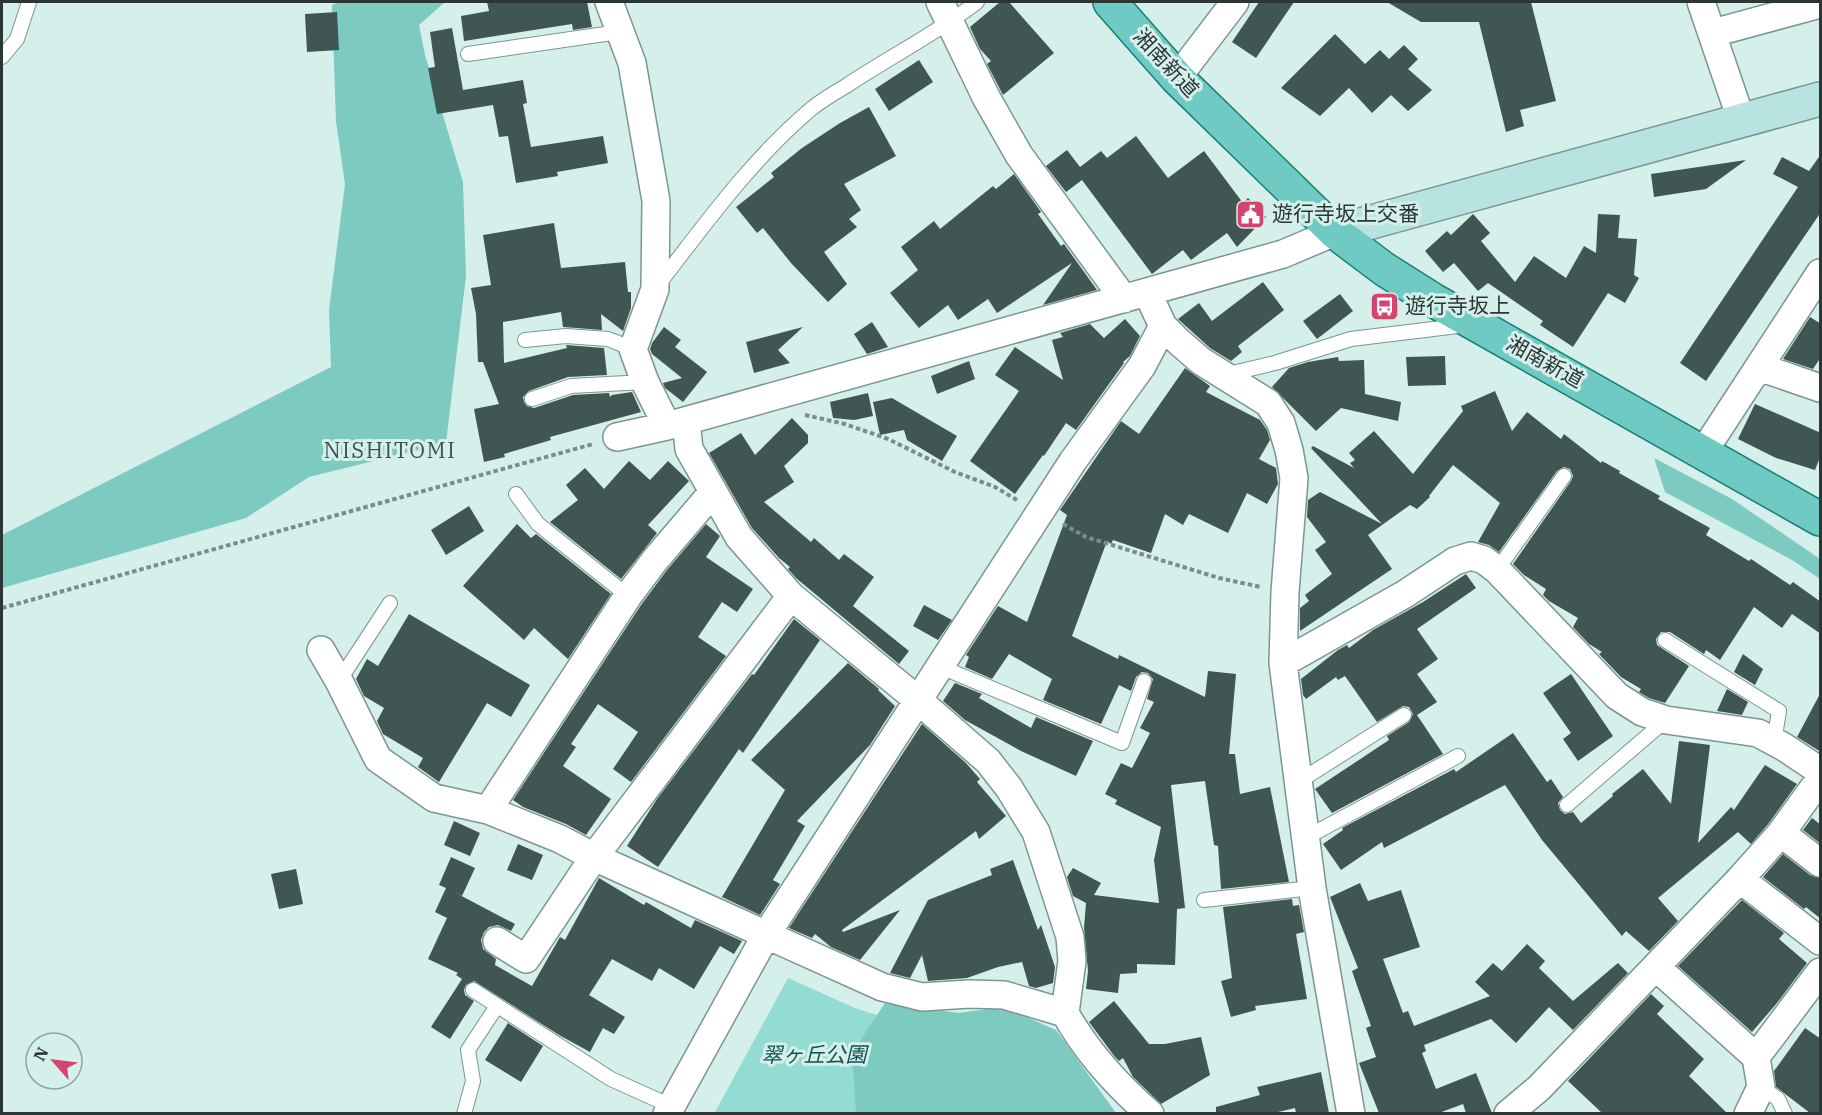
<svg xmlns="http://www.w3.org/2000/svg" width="1822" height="1115" font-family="'IBM Plex Serif','Noto Sans JP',serif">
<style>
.green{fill:#92dcd3}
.forest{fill:#7dcac1}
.building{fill:#405653}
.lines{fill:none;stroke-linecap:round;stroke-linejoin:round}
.lane-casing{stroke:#7d9592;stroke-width:16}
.street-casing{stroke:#7d9592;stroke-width:30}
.secondary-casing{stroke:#7d9592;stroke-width:36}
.primary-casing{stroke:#197f77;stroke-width:36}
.path{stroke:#7b8d8a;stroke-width:4;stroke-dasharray:4.5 3;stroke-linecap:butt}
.lane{stroke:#fff;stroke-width:14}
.street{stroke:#fff;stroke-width:27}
.secondary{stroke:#b7e4e1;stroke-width:33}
.primary{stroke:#6fcac3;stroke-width:33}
.labels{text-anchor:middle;stroke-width:6;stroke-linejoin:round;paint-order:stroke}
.street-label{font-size:21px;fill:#2c3635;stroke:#d5efeb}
.poi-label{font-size:21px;fill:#2c3635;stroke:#d5efeb;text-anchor:start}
.park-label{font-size:21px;font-style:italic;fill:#0f534d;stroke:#d5efeb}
.neighbourhood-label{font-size:22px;letter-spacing:1.5px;fill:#3e5451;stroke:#d5efeb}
</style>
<rect width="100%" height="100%" fill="#d5efeb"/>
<!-- green -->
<path class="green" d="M788,978L855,1008L907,1025L998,1113L714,1114Z"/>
<!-- forest -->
<path class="forest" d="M338,2H445L419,25L425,55L463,182L466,276L446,443L309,477L246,518L2,588V535L331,367L329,310L345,184L336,121L332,5Z
M1654,458L1732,499L1820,559V579L1792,560L1665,492Z
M885,1003L958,1013L1003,1007L1056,1030L1116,1113H856L852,1053Z"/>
<!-- building -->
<path class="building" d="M487,2H587L592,27L573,30L572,24L464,41L461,16L489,11Z
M1000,2H1009L1054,53L1003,95L987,64L991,61L980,49L970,27Z
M1259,2H1294L1256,58L1232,42Z
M1387,2H1531L1556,101L1520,110L1524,126L1506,132L1479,22H1421Z
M337,12L339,50L307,52L305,14Z
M452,28L463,90L523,80L527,103L523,104L531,147L603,136L608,163L557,172L558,176L516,183L508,136L499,137L493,105L437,114L428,68L435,67L430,32Z
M1335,34L1365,64L1380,50L1389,59L1404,45L1418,59L1408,69L1432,90L1408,111L1391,95L1372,113L1349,88L1320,116L1281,88Z
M919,60L933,82L889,111L875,89Z
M869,107L896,156L844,184L861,210L849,219L857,227L824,252L847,284L828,302L791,263L763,228L757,233L736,207L774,177L771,173L802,148L840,123Z
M1136,136L1168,178L1204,151L1243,203L1248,198L1266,217L1237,247L1227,233L1191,260L1183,250L1152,274L1082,180L1066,192L1046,166L1067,150L1080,167L1101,151L1107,158Z
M1821,154V212L1706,381L1680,363L1798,187L1773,174L1782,157L1809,171Z
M1746,160L1706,189L1654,197L1651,174Z
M1014,174L1041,212L1038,214L1061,246L1064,244L1097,290L1043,305L1072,263L997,313L988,299L958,320L948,305L919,328L890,293L918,270L901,247L934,221L940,229L993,186L996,189Z
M1473,214L1490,233L1481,241L1515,282L1534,256L1566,278L1584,246L1596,253L1598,214L1620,215L1618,238L1637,239L1634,275L1639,278L1625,303L1608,293L1573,347L1540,325L1543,321L1488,283L1478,291L1454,263L1443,272L1425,251L1447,231L1451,235Z
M554,223L561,268L625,262L628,292H631V308L623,331L601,314L602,330L563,327L561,312L503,322L504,363L567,348L566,345L604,348L607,375L568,377L529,391L523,397L524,402L527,406L534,408L573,395L609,393L610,397L612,395L632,392L641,412L550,437L551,440L504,454L505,457L484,462L474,409L499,404L483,362H478L476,314L471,288L491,285L483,235Z
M1263,282L1284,310L1238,346L1242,352L1231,361L1210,348L1178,319L1199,303L1212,321Z
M1340,294L1353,311L1317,339L1303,321Z
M1810,317L1821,324V357L1813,369L1783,359Z
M1125,319L1140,336L1130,356L1123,362L1124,363L1076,430L1066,423L1044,456L1043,455L1015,494L970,461L1019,391L995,375L1015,347L1063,380L1052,340L1063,337L1060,333L1090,324L1104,338Z
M872,322L888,347L867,354L854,334Z
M664,327L681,340L675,347L707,372L683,402L665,388L663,383L682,378L652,354L650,349L652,343Z
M803,327L778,350L790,363L754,373L746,342Z
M1445,356L1446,385L1408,386L1406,357Z
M1338,357L1339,361L1364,360L1365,394L1401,402L1398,421L1341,408L1316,431L1272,387L1289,368L1308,362Z
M969,361L975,379L937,394L931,376Z
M1185,368L1210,386L1206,392L1260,420L1267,430L1270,440L1259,459L1276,468L1278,484L1267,504L1247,493L1228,533L1189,514L1183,525L1165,514L1151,553L1113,540L1111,544L1107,541L1072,636L1118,659L1119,655L1205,697L1208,671L1236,674L1229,754H1235L1240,794L1270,787L1289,882L1221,889L1218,846L1214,845L1205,781L1171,785L1185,908L1177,909L1175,965L1137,964V973L1120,974L1118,993L1086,989L1088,971L1084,928L1086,903L1073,896L1067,877L1073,868L1101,883L1094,895L1159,903L1154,860L1161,827L1115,804L1117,800L1105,794L1121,763L1132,768L1150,733L1140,728L1154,702L1147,699L1153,679L1148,673L1142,672L1136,677L1131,691L1119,685L1101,724L1043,700L1052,679L1009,654L992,679L965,667L969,657L966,655L998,606L1027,622L1067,515L1060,510L1121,421L1139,434Z
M1495,391L1512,431L1527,412L1561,439L1564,434L1601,463L1602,461L1620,471L1619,473L1660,496L1658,499L1710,528L1706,535L1749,561L1751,559L1790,585L1793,582L1821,602V634L1792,614L1782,628L1754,607L1720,660L1706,650L1704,654L1670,632H1661L1656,639L1657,645L1689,666L1665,703L1649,698L1639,692L1641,689L1621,677L1599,654L1602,652L1589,644L1573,627L1578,618L1549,601L1543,595L1546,589L1524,575L1513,564L1571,481L1573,476L1570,469L1564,467L1557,471L1499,552L1489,545L1478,542L1500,503L1453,465L1429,496L1430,497L1417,509L1410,505L1368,535L1392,569L1300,631V608L1309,601L1305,595L1332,574L1315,550L1326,542L1307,517L1308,500L1320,492L1382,524L1311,448L1313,446L1354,468L1350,463L1355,460L1349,453L1374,431L1413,474L1463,411L1461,406Z
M868,393L873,416L854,420L833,418L830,402Z
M892,398L957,436L942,461L907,440L904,430L880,435L873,402Z
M1755,404L1821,433V455L1815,470L1776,458L1738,439Z
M792,418L808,435V443L784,466L794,482L764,502L811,542L814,538L839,560L844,554L874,577L853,606L909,651L899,664L796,578L788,569L790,567L779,558L752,528L709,453L741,433L755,455Z
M629,461L650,480L668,461L689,481L648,525L657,533L621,579L550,522L578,500L566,485L585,468L604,489Z
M469,506L484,531L446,555L431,530Z
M517,524L531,538L536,534L611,594L568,659L534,628L524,640L463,586Z
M706,524L720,536L706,557L753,589L737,612L722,602L698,637L726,656L631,782L613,769L638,732L598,704L571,744L576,747L563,766L611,799L586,835L566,824L523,807L513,800L641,605L667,570Z
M1466,574L1476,588L1417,629L1438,659L1417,674L1437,702L1417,715L1443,754L1332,813L1315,789L1389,740L1387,736L1409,722L1413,714L1409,707L1403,706L1377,722L1345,676L1338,680L1336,677L1306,699L1303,695L1301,679L1338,650L1347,645L1349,648L1373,630L1423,602Z
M924,605L952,620L938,640L913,626Z
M409,614L530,685L511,717L487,703L439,782L418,767L423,758L383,734L377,721L384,708L364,696L356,679L367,659L378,666Z
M794,619L820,640L743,753L739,749L658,867L627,846L657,799L752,674L754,675Z
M1743,654L1763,669L1755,685L1734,672Z
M848,663L879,689L878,690L895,706L870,745L797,821L805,826L773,880L780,884L760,915L722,897L785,790L751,760Z
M1571,674L1613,736L1578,761L1563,739L1571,733L1543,693Z
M955,683L982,694L979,698L1031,728L1036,717L1093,741L1076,776L1021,751L965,720L943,701Z
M1727,689L1748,702L1742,715L1717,711Z
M1821,692V752L1797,737Z
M922,724L966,763L980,779L977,782L1006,816L979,839L976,831L842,930L843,932L900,910L860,960L831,947L815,934L812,938L789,928Z
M1513,733L1547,782L1551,779L1563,797L1558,803L1560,810L1565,814L1573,812L1581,823L1613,796L1612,794L1643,769L1671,804L1679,741L1710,745L1698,843L1731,807L1734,810L1765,765L1797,784L1769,823L1751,844L1738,832L1658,898L1678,921L1649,951L1626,931L1622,936L1542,840L1505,785L1384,848L1382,842L1341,870L1323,844L1343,830L1342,828L1454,769L1456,772Z
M1812,818L1821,825V844L1803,830Z
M454,821L480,833L470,856L444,845Z
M518,844L543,855L532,880L507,870Z
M1783,854L1810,875L1821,878V919L1806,907L1804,909L1763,877Z
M451,857L475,868L462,896L454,892L515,924L511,931L498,925L489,927L484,932L481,940L483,949L496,959L495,965L532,986L560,937L565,940L599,878L644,905L646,902L691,928L695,920L742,941L734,954L720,946L694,989L659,968L652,981L612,959L589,995L625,1017L614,1034L603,1028L590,1052L559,1035L474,981L466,985L464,990L465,995L474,1001L450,1039L431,1027L462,979L456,975L458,973L428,959L447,918L435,912L446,888L439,885Z
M1013,860L1038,930L1041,925L1055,967L1053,983L1036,988L1029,986L1022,962L998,967L967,978L928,981L922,955L910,978L890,973L928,900L992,875L990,869Z
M296,869L303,904L279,909L271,874Z
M1360,883L1368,901L1401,890L1420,947L1383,959L1403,1013L1408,1011L1414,1026L1490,996L1475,982L1493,963L1502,971L1527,944L1545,961L1539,968L1573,1001L1618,963L1628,973L1573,1030L1549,1007L1516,1043L1491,1019L1424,1045L1426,1051L1422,1053L1436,1089L1476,1073L1492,1113H1466L1463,1104L1439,1113H1379L1359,1063L1376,1057L1366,1028L1371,1026L1352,971L1358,968L1330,897Z
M1292,899L1293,906L1299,905L1304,932L1296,934L1307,999L1255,1006L1256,1010L1231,1017L1221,981L1232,978L1223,907Z
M1742,900L1784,933L1779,939L1807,963L1777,1003L1752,1032L1678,966Z
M1651,994L1664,1006L1657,1014L1704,1059L1689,1076L1727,1113H1602L1568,1081Z
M1114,1001L1149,1044H1165L1201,1037L1210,1075L1161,1104L1133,1077L1123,1058L1119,1061L1115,1057L1089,1022Z
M508,1023L543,1046L521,1082L485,1060Z
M1805,1028L1821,1039V1113H1810L1776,1087L1774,1071Z
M1321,1072L1329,1113H1296L1295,1108L1274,1113H1216V1107L1260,1095L1257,1087Z"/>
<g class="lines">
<defs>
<path id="lane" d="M468,54L619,32
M2,57L17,39L29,2
M658,285C706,223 751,160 811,109C822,100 834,93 846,86C889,57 936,34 977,2
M525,340L566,336L608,339L633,349
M1224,375L1275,363L1351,339L1466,325
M532,399L571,386L645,382
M516,494L538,524L628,596
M1497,570L1564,476
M1665,640L1779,711L1774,742
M941,667L1122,743L1144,681
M339,681L390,603
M1298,782L1404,715
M1567,805L1666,720
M1305,838L1458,756
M1204,900L1312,888
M473,990L611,1079L671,1106
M1761,1087L1778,1099L1785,1114
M464,1114L473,1081L468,1050L497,1006"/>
<path id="street" d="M609,2L632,63L656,201L655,289L633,349L645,382L667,426
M940,2L986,97L1019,155L1124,299
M1701,2L1741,119
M1713,33L1820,4
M1177,78L1235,2
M1147,292L1163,326L1179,342L1201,361L1268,403L1281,423L1289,450L1294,478L1285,592L1283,663L1312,888L1351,1114
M1759,367L1820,388
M686,421L689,449L739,537L791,596L919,701L988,761L1009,788L1036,832L1070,937L1072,961L1065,1013
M617,437L667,426L1283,254L1335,232
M1704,451L1820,273
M321,650L339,681L378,759L434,798L488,810L560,839L594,857L882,987L922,997L969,994L1004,995L1065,1013C1086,1051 1118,1086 1150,1114
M1283,663L1405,594L1455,561L1471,556L1484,560L1497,570L1617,696L1642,712L1666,720L1758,733L1784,747L1820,771
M488,810L628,596L655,560L713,492
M1781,833L1820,863
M1740,879L1820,941
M497,941L526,959L594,857L791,596
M1657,968L1756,1057L1761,1087L1748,1114
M1756,1057L1820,972
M667,1114L766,935L1073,461L1142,366L1163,326
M1508,1114L1539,1088L1740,879L1781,833L1820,779"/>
<path id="secondary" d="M1335,232L1820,99"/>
<path id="primary" d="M1110,2L1177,78L1335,232L1384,269L1433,300L1820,519"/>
</defs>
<!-- lane casing -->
<use href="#lane" class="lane-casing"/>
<!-- street casing -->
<use href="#street" class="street-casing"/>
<!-- secondary casing -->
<use href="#secondary" class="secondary-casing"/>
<!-- primary casing -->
<use href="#primary" class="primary-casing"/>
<!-- path -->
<path class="path" d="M805,415L845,424L888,439L955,472L995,487L1017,500
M1063,524L1086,537L1219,578L1261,587
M2,608L593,444"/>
<!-- lane -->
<use href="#lane" class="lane"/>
<!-- street -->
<use href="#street" class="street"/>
<!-- secondary -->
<use href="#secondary" class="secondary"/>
<!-- primary -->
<use href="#primary" class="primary"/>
</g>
<!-- icons -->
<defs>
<symbol id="civic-square" viewBox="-11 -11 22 22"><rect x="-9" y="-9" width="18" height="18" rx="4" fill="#d3456f" stroke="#d5efeb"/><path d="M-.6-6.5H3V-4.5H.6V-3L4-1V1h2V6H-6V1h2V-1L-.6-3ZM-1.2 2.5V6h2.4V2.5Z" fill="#fff"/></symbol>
<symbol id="bus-square" viewBox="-11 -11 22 22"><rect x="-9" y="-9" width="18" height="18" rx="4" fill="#d3456f" stroke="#d5efeb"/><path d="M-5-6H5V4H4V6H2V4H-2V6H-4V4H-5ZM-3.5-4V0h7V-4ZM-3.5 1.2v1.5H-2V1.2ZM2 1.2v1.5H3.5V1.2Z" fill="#fff"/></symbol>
</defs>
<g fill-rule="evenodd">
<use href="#civic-square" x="1234" y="198" width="33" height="33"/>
<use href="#bus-square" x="1368" y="290" width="33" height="33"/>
</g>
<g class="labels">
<!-- street labels -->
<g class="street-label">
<text transform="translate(1166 63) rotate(47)" y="7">湘南新道</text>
<text transform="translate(1545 362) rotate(29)" y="7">湘南新道</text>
</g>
<!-- poi labels -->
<g class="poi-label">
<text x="1272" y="221">遊行寺坂上交番</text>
<text x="1405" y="313">遊行寺坂上</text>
</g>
<!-- park labels -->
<g class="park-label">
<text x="814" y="1062">翠ヶ丘公園</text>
</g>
<!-- neighbourhood labels -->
<g class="neighbourhood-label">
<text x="390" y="458">NISHITOMI</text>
</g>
</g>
<!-- border -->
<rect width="1822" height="1115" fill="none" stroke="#2c3635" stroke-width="6"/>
<!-- north arrow -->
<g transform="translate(54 1061) rotate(298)"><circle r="28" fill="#d5efeb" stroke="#91a5a2" stroke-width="1.5"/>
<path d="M0-4.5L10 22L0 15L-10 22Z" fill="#d3456f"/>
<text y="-9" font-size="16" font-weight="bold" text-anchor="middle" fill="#2c3635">N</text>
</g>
</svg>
